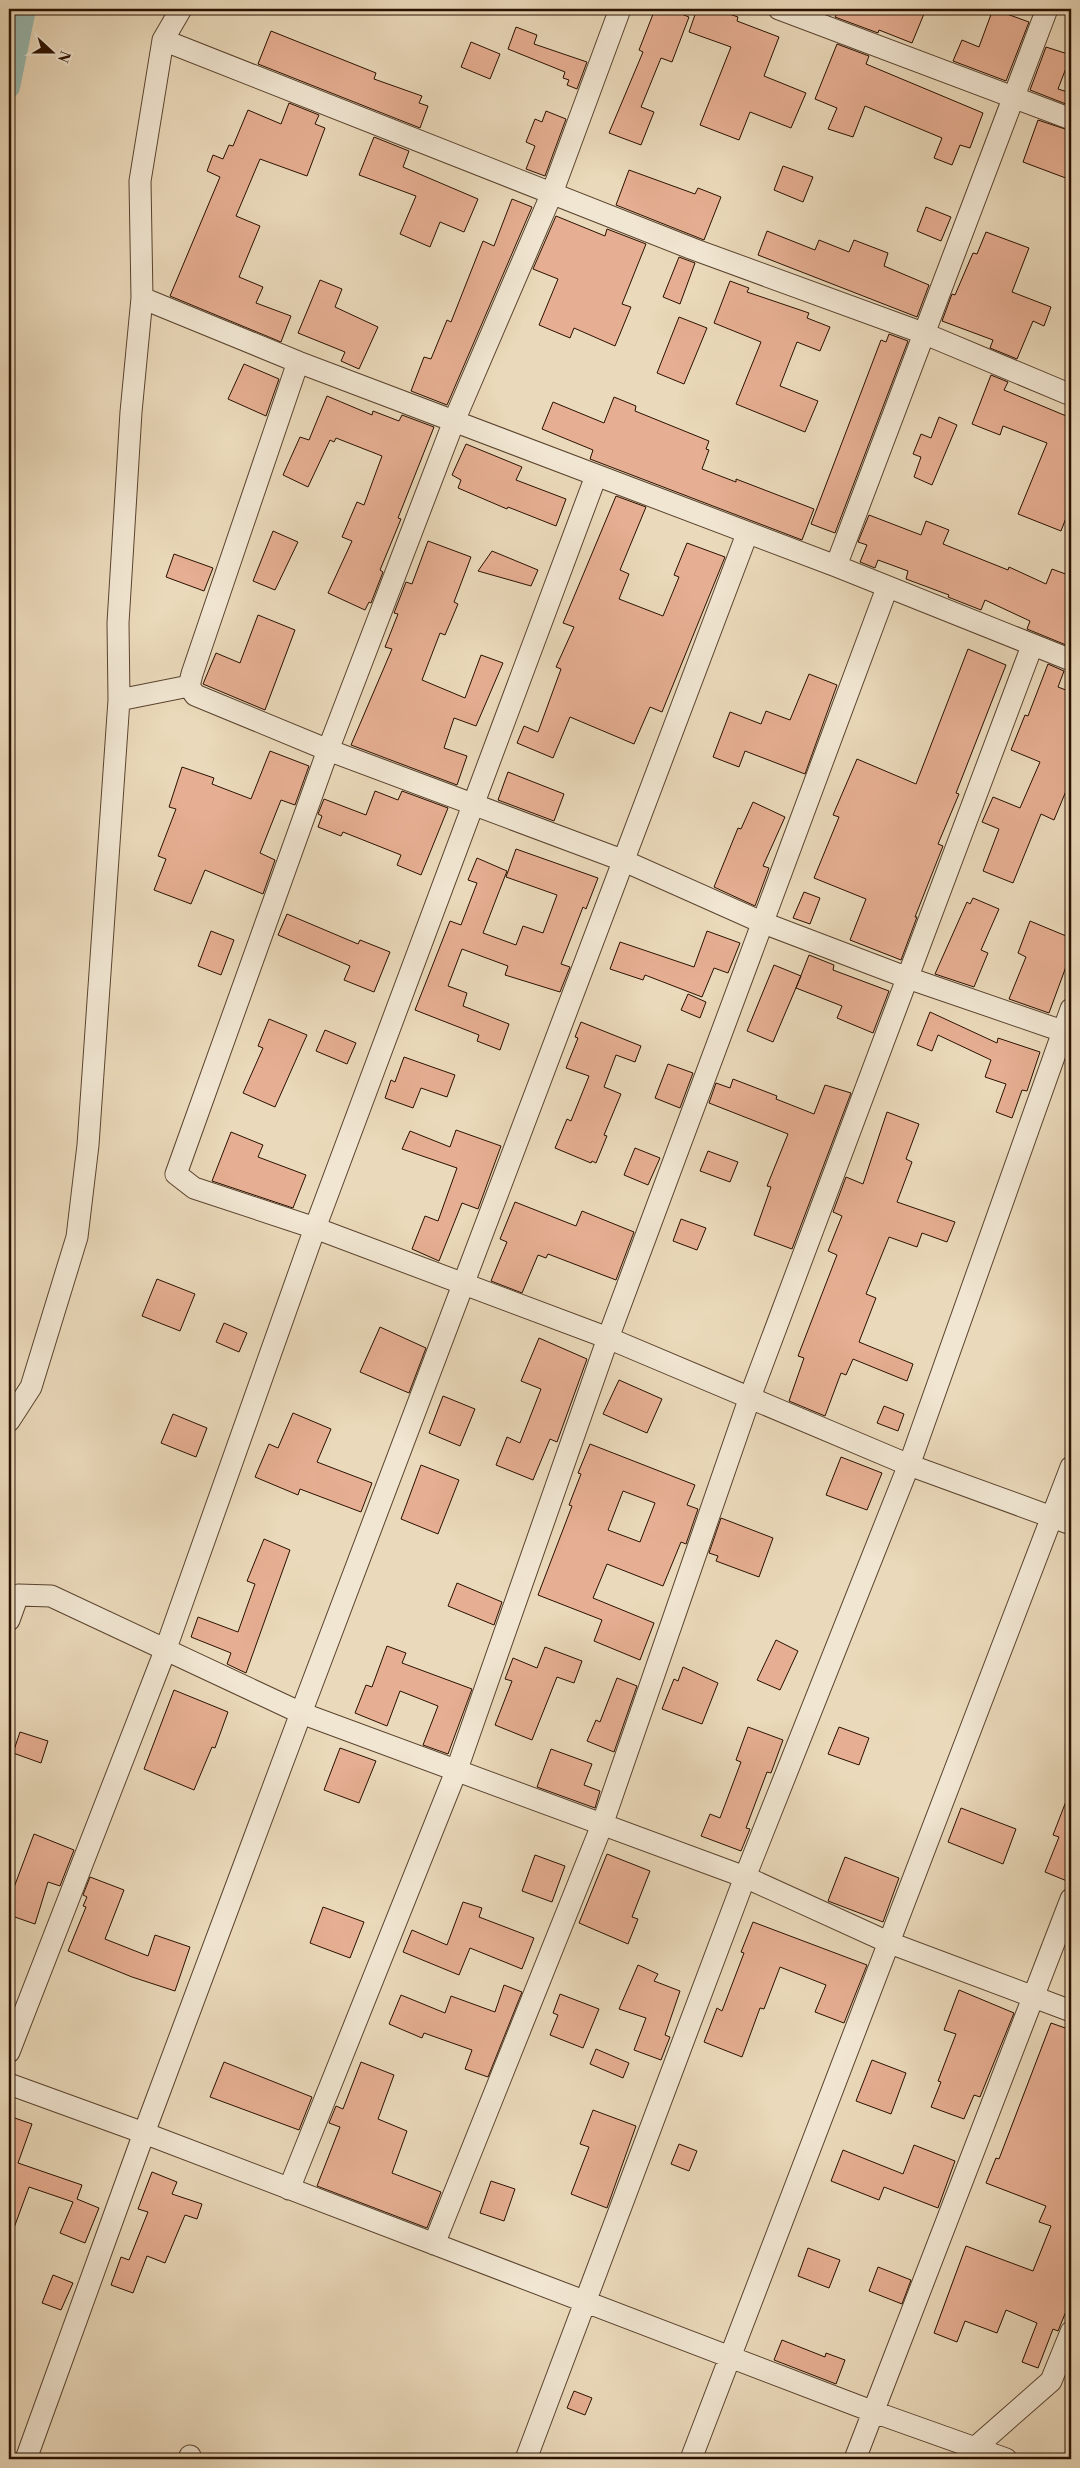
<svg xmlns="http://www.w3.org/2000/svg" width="1080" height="2468" font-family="'Libre Bodoni',serif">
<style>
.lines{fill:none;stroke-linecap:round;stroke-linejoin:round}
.canal{stroke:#98bab1;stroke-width:22}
.building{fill:#e6ae92;stroke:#2a1100;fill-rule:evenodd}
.street-casing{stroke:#5a432e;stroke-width:23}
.street{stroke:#f1e6d2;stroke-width:21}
</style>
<rect width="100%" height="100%" fill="#ead9ba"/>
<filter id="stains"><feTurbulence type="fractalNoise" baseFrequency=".004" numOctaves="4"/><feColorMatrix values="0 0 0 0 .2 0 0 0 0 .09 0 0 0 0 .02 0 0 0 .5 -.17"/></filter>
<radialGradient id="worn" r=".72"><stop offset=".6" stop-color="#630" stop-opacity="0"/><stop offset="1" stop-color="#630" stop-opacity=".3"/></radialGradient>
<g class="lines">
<!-- canal -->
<path class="canal" d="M9,87L25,9"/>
</g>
<!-- building -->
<path class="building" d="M655,9H669L689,17L672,62L661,58L641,107L654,112L641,145L609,133L643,52L639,50Z
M697,9H715L738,17L737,21L779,37L764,76L806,93L791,128L750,112L739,140L700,125L731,47L689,32Z
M839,9H926L912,43L879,30L878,33L835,17Z
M993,9L1029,22L1006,81L953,61L962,40L979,47Z
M516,27L537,35L534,44L587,62L577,89L567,85L569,80L563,78L565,72L508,49Z
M271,31L376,73L374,79L422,96L419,103L428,106L420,128L258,64Z
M471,42L500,54L490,79L461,67Z
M837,44L869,56L866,64L983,113L970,148L960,145L952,165L934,158L942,138L865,106L853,137L828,129L837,108L815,99Z
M1046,47L1071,55L1058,89L1071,93V106L1030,90Z
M289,103L319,115L315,124L325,128L307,176L260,159L236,216L260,226L239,277L263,287L256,303L291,316L281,342L170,296L220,177L207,171L213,155L223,159L229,145L233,146L248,110L281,124Z
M546,111L566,119L545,176L526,169L535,146L526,142L535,119L542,122Z
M1038,120L1071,131V180L1023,162Z
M374,137L409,151L403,167L478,199L464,232L440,222L430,247L400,234L416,196L359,175Z
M783,166L813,177L803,202L774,190Z
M629,170L695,194L698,188L721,197L704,240L616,205Z
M512,199L532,207L447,405L411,391L424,357L431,359L447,320L451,322L483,241L494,246Z
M926,207L951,217L941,241L917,231Z
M556,216L605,236L607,229L646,244L622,304L631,307L615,346L574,328L570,338L539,325L558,279L533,269Z
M767,231L815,250L819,240L849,252L854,240L888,253L884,266L929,285L917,317L758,255Z
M986,232L1029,248L1012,292L1051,307L1044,326L1033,321L1017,359L990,348L993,340L942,321L952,294L955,295L973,253L977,254Z
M679,257L695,263L680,304L663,297Z
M320,280L342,289L335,307L378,327L359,369L341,361L345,352L298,333Z
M730,281L749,288L747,292L809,313L807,318L830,327L820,351L797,342L780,386L818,401L805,432L736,404L761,342L714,323Z
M679,317L707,328L684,384L657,373Z
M889,334L908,341L835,533L811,524L881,340L886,342Z
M244,364L279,379L266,416L228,399Z
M991,375L1008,382L1004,390L1071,418V505L1061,531L1018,514L1047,443L1003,426L1000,435L972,424Z
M327,396L372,415L373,411L399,421L402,415L434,427L398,518L401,519L380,570L383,572L371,603L369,602L365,610L328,593L352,541L342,537L357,502L364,505L382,456L336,438L334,442L330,440L308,487L283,475L300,437L309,440Z
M614,397L636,406L635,411L709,441L706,449L709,450L702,469L736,482V479L814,509L802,540L590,459L593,450L542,429L553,402L604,423Z
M939,417L957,425L932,485L914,477L921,457L913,454L921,434L931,438Z
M466,444L522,467L516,480L566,499L556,526L508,507L507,509L458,488L461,480L452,475Z
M616,496L646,507L620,570L629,574L619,599L663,616L679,577L674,575L687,543L725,557L662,712L650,707L634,744L570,717L553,758L517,743L524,726L538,732L561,669L556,667L574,627L563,623Z
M869,515L921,535L926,521L949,530L943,544L1008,570L1009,567L1046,584L1052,569L1071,576V647L1027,629L1030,621L985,600L981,610L948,597L949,595L906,579L908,571L878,560L875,568L860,562L867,545L858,542Z
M273,531L298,542L275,590L253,581Z
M428,541L471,557L454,602L458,604L445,635L440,633L422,680L465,698L481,655L503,663L476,726L454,718L444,748L467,756L457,785L351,745L392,649L385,647L398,614L394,613L406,582L412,584Z
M492,551L538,570L531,586L478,571Z
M174,554L213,568L204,591L166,577Z
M258,615L295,630L265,710L203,684L216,653L240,663Z
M968,649L1006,665L956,793L959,794L938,844L943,846L915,917H917L901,960L850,940L866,899L814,878L839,817L833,815L857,759L916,784Z
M1048,664L1064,671L1058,687L1071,692V779L1054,820L1041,814L1013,883L983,871L999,829L982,822L993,797L1020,808L1040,762L1011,750L1025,715L1028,716Z
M809,674L837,685L805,774L745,751L739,767L713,757L730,712L761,724L766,711L790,720Z
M270,751L309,766L295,805L281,800L260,853L275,860L263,894L205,870L191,904L154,890L166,859L158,856L176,809L169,807L182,767L214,778L212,784L251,799Z
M508,772L564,794L554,821L498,800Z
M375,791L398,800L402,791L448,808L421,875L397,865L401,855L343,832L341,836L318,827L322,816L318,814L324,799L366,815Z
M753,802L785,817L763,866L769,868L755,906L714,887L738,828L741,829Z
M516,849L598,878L586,909L583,907L561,964L570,967L560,992L505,975L508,966L462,949L448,986L467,993L463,1006L509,1024L500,1050L477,1041L479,1035L415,1010L450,921L461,925L477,883L468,880L477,858L507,871L483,933L516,945L523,926L543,933L557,895L506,877Z
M804,892L820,898L810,924L793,918Z
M973,898L999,909L981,950L988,953L974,987L935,974L967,902L970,904Z
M287,914L358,944L360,940L390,952L374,992L344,980L350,966L278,935Z
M1030,921L1071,938V953L1049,1013L1009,999L1026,957L1018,953Z
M211,931L234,940L221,975L198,966Z
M707,931L740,943L728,973L714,968L702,997L645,975L643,980L610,969L620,942L694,967Z
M809,955L834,965L833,970L889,991L873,1033L837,1018L842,1006L796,988Z
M774,965L801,976L773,1042L747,1031Z
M688,994L706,1002L700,1018L681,1010Z
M930,1012L997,1043L998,1038L1040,1052L1027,1091L1022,1090L1012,1118L996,1112L1006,1084L985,1077L991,1060L938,1035L932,1051L917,1045Z
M269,1019L307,1035L275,1107L243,1093L263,1048L258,1046Z
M581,1022L641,1046L635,1062L616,1055L604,1087L621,1094L604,1135L607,1136L596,1163L592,1161L591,1163L555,1148L567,1119L571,1121L589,1076L566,1068L578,1038L575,1037Z
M325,1030L356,1043L347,1064L316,1051Z
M404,1057L455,1075L447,1097L421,1088L413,1108L385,1098L391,1080L395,1082Z
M668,1064L693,1073L680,1108L655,1098Z
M733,1079L777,1096L776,1099L814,1114L825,1085L851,1093L792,1249L754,1235L771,1187L767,1186L788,1134L709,1103L716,1083L730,1088Z
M887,1112L919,1124L906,1159L912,1162L897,1202L955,1222L947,1242L922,1233L917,1247L889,1237L866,1294L876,1298L859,1342L913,1364L907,1381L853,1359L846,1375L841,1373L825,1416L789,1401L804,1358L798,1356L837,1255L828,1251L842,1216L833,1212L846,1177L863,1184Z
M456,1130L501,1146L478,1209L462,1203L439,1261L412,1249L425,1216L438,1221L457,1168L402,1149L410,1131L450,1147Z
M231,1132L263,1145L258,1157L306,1175L293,1208L212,1181Z
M635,1148L660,1158L648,1185L624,1175Z
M708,1151L738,1162L730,1182L700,1171Z
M515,1202L576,1226L582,1211L634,1232L616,1280L548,1254L546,1258L538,1255L522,1293L491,1281L507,1242L500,1239Z
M681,1219L706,1228L697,1250L673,1241Z
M157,1279L195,1294L180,1331L142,1316Z
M224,1323L247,1333L239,1352L216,1342Z
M380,1327L426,1348L409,1393L360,1372Z
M539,1338L587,1359L557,1442L550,1439L533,1480L496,1465L507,1437L520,1443L541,1389L521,1381Z
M619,1380L662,1399L647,1433L603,1414Z
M443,1396L475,1409L460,1446L429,1433Z
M884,1406L904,1414L898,1431L877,1423Z
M293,1413L331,1429L317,1462L372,1483L361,1512L300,1489L298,1495L255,1477L269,1444L278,1448Z
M173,1414L207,1428L196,1457L161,1443Z
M590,1444L695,1485L687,1505L698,1509L686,1544L681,1542L663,1586L607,1564L593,1598L654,1623L640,1660L594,1641L602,1620L538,1595L572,1506L569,1505L581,1474L578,1473ZM623,1491L655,1503L640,1542L608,1530Z
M841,1457L882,1473L867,1510L826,1495Z
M421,1465L459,1480L438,1534L401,1519Z
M721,1518L773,1538L759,1577L716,1561L718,1556L709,1553Z
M264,1539L290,1550L246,1673L227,1664L231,1653L191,1637L198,1617L238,1632L255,1584L247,1581Z
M457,1583L502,1602L494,1625L448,1606Z
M776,1640L798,1651L780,1690L757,1680Z
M387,1646L406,1653L402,1663L472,1689L448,1754L423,1745L438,1706L400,1691L387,1726L355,1713L366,1685L372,1687Z
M545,1647L582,1661L574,1683L557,1677L532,1740L495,1725L512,1681L505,1679L513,1658L537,1668Z
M683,1667L718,1683L702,1724L662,1709L674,1679L678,1681Z
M617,1678L637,1686L614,1752L587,1741L596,1720L600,1722Z
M174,1690L228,1712L215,1748L212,1747L194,1790L144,1769Z
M748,1727L783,1740L771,1773L767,1772L746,1828L750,1829L741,1851L701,1836L710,1814L720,1818L741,1762L736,1760Z
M839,1727L869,1738L859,1765L828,1754Z
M20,1732L48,1741L41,1763L13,1753Z
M340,1748L376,1761L359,1803L324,1790Z
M551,1749L592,1764L584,1785L600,1791L595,1808L537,1787Z
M1070,1791L1071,1869L1067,1881L1045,1872L1059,1837L1053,1835Z
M961,1808L1016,1829L1003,1864L948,1842Z
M34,1834L74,1850L60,1886L48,1882L35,1924L9,1915V1888L13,1890Z
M607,1854L650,1871L632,1917L638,1919L628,1944L579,1923Z
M535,1855L565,1866L552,1902L522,1891Z
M845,1857L899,1878L883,1922L828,1901Z
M90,1877L124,1890L105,1939L148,1956L155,1935L190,1947L175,1991L132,1977L68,1951L86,1907L83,1906L87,1897L83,1895Z
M463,1902L482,1908L479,1917L534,1938L522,1969L470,1948L459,1975L403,1952L412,1930L447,1945Z
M323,1907L364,1922L350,1958L310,1943Z
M753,1922L867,1965L844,2023L815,2012L826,1985L780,1967L764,2009L760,2008L742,2057L704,2042L717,2008L722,2011L744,1953L741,1952Z
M638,1965L658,1974L654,1981L680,1991L665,2035L670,2037L661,2060L634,2050L646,2018L619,2009Z
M504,1985L522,1992L488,2077L465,2069L472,2050L424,2033L422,2038L389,2024L401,1995L445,2013L451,1996L495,2012Z
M959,1990L1014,2013L980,2097L974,2095L964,2119L931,2107L941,2082L938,2081L956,2034L944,2030Z
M560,1994L599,2009L583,2048L550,2035L558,2015L553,2013Z
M1051,2023L1071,2030V2299L1058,2331L1053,2329L1038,2368L1022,2362L1037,2323L1006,2310L997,2333L965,2321L957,2342L934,2333L966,2246L1033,2271L1051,2226L1039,2222L1046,2206L986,2183L996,2158L999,2159Z
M596,2049L629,2063L623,2078L590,2064Z
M872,2060L906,2073L891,2114L856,2101Z
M224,2062L312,2097L299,2130L210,2097Z
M361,2062L394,2075L378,2119L407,2131L392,2173L441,2192L427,2228L317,2186L340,2127L329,2123L336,2106L343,2109Z
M593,2110L636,2126L607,2208L571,2194L589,2147L580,2144Z
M9,2116L32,2124L18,2163L82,2185L77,2199L99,2208L85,2243L60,2233L73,2202L29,2187L11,2236H9Z
M679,2144L697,2151L689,2171L671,2164Z
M914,2145L955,2161L938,2208L884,2187L879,2200L831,2181L843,2150L903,2174Z
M152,2172L177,2182L172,2194L202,2204L197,2219L185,2215L165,2263L147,2256L133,2293L111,2285L121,2257L129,2260L148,2212L138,2209Z
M491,2181L515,2189L504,2221L480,2213Z
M808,2248L840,2260L829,2288L798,2276Z
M878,2267L911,2280L902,2304L869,2291Z
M53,2275L73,2283L61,2310L42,2303Z
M782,2340L825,2357L826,2353L845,2360L836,2384L774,2360Z
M574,2391L592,2398L585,2415L567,2408Z"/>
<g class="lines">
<defs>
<path id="street" d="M620,9L552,193L454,421L328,750L176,1174L194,1188L315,1228L608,1338L909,1465L1071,1524
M779,9L1071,119
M163,40L693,249L923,333L1071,395
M142,298L298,362L836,566L1071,660
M298,362L192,674L189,686L195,695L328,750L622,860L761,922L908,978L1071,1034
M836,566L1047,9
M119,700L189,686
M9,1421L31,1387L77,1237L88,1145L119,700L118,623L131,412L142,298L140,181L163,40L181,9
M9,1620L18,1595L51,1596L301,1713L745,1877L890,1943L1071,2011
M9,2052L165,1651L315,1228L596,476
M9,2084L144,2133L874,2412L1006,2459
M289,2189L457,1769L608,1338L887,588
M434,2244L602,1825L750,1397L1032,646
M26,2459L144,2133L301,1713L747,534
M189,2459L190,2456
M526,2459L745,1877L912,1457L1071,1009
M691,2459L1071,1467
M855,2459L1071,1899
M971,2459L976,2447L1051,2381L1071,2332"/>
</defs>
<!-- street casing -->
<use href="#street" class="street-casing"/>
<!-- street -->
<use href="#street" class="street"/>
</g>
<!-- margin -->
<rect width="1080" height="2468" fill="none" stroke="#ead9ba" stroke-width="30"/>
<rect x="10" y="10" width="1060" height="2448" fill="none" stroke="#2a1100" stroke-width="2.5"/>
<rect x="15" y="15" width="1050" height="2438" fill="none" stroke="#2a1100"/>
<!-- north arrow -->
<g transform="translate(52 52) rotate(111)" stroke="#f1e6d2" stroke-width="4" paint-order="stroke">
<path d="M0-4L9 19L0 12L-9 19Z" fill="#2a1100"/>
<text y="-8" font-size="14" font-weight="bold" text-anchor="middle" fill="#2a1100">N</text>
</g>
<rect width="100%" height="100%" filter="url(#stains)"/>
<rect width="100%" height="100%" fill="url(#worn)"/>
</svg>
